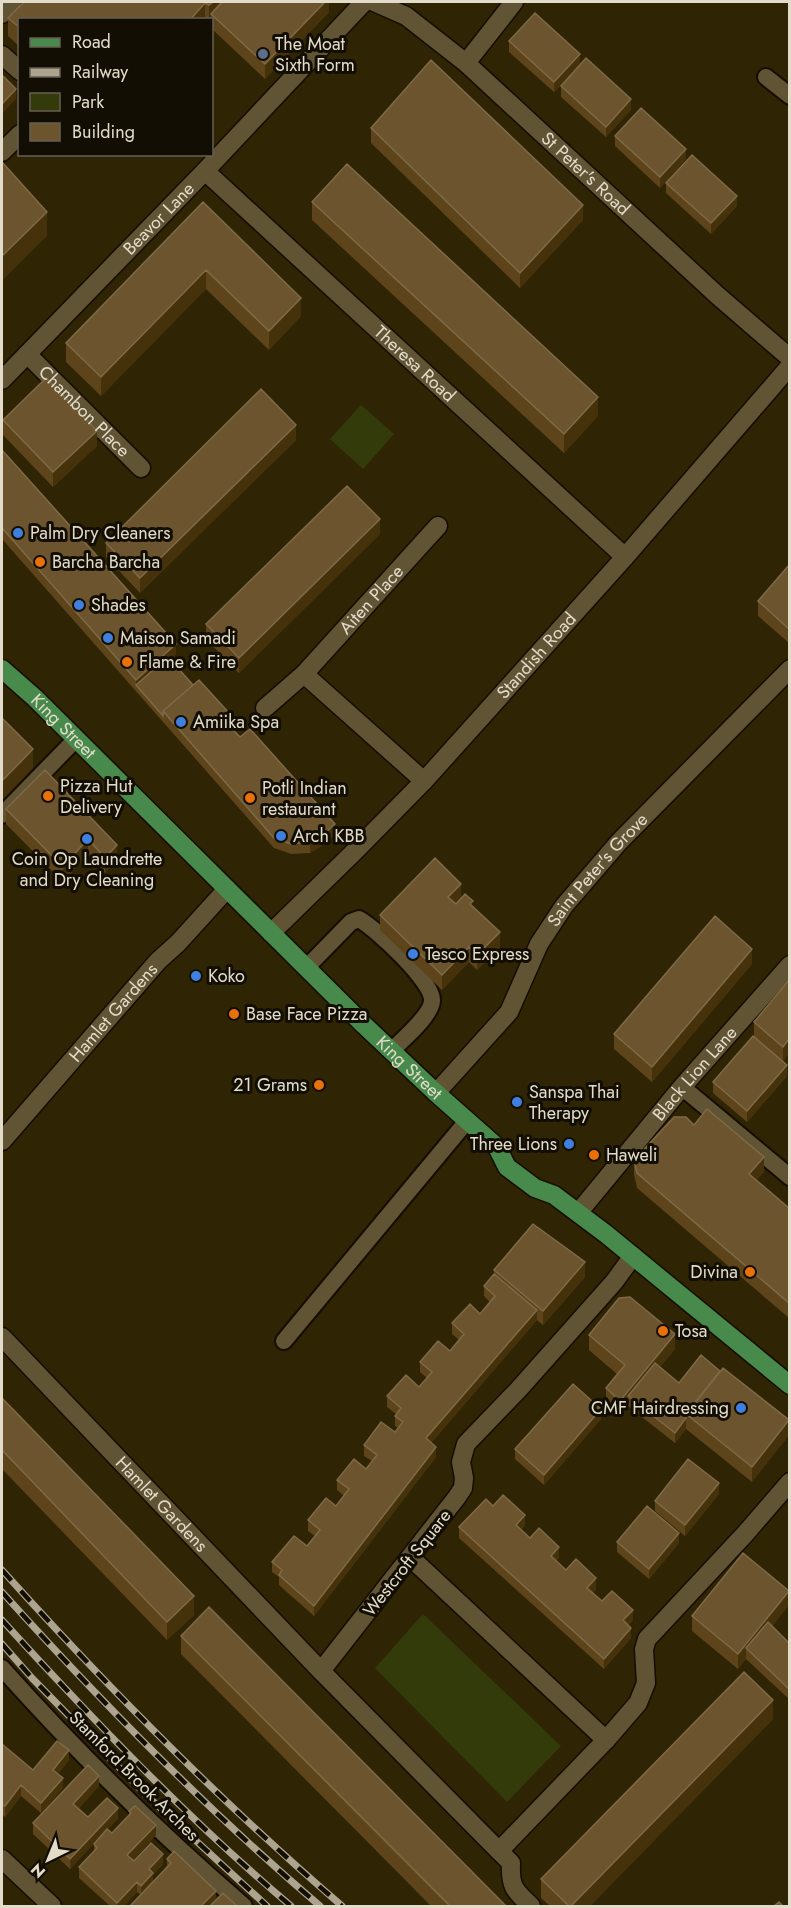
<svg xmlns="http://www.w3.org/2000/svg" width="791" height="1908" font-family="Jost,sans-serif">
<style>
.park{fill:#343b0b}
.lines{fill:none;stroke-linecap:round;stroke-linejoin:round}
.lane-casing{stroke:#160d00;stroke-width:20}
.street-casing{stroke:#160d00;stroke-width:21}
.primary-casing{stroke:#160d00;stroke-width:21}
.lane{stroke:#605434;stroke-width:16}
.street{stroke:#605434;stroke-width:18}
.primary{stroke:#478a4b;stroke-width:18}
.rail-casing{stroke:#ada48f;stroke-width:7}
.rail{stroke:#130e03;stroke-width:4.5;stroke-dasharray:14;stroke-linecap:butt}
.wall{fill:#5e441b}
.shaded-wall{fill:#45310a}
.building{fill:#6c552e;stroke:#7f6a47;stroke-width:1.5}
.service-dot{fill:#5c6f8a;stroke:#130e03;stroke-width:2}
.shop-dot{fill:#3f7fe0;stroke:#130e03;stroke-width:2}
.food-dot{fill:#e8710a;stroke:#130e03;stroke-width:2}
.labels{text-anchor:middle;stroke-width:6;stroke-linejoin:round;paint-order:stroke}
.poi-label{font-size:18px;fill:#e3dccb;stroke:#130e03;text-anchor:start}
.street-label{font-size:18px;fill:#e3dccb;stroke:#130e03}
</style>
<rect width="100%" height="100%" fill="#2f2404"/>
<!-- park -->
<path class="park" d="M361,405L394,434L363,469L330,439Z
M423,1614L561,1746L507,1802L375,1668Z"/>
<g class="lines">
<defs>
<path id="lane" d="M766,77L790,96
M2,815L76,739
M306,968L351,922L359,919C375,928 434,982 432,1001C431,1016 402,1040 391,1051
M682,1087L790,1177
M284,1341L467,1121
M2,1668C77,1752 158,1832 244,1906"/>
<g id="street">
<path id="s1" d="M374,2L406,16L466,63L717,295L790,358"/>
<path d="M2,14L12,2"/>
<path d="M2,55L20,71"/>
<path d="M466,63L514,2"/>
<path d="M2,152L20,134"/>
<path id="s2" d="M205,171L625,557"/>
<path id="s3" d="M27,354L141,468"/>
<path id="s4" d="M2,380L205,171L364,2"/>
<path d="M304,674L424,781"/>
<path id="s5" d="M265,708L304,674L438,526"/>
<path id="s6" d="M271,933L355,851L424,781L625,557L790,366"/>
<path id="s7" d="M436,1093L509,1012L539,944L564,906L619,842L790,669"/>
<path id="s8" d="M2,1141L158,961L178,943L227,889"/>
<path id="s9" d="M578,1213L682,1087L790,965"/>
<path d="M633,1256L614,1282L518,1390L466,1444L461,1462L464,1478L463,1488L457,1497L321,1671L499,1851L606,1740L638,1703L646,1683L644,1649L647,1639L745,1534L790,1482"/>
<path id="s10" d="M2,1337L321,1671"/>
<path d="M411,1558L606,1740"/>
<path d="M499,1851L511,1863C510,1887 514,1890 531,1906"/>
<path d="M2,1859L52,1906"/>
</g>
<g id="primary">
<path id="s11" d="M2,669L35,698L364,1025L436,1093L497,1147L507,1167L535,1188L554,1195L606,1234L790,1385"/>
</g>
</defs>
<!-- lane casing -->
<use href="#lane" class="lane-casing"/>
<!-- street casing -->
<use href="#street" class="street-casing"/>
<!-- primary casing -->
<use href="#primary" class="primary-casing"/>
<!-- lane -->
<use href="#lane" class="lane"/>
<!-- street -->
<use href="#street" class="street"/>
<!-- primary -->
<use href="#primary" class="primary"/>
<defs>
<path id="rail" d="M2,1570C109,1689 221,1802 342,1906
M2,1592C102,1703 206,1809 320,1906
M2,1620C93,1720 188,1819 291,1906
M2,1644L32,1678L144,1793L267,1906"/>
</defs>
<!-- rail casing -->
<use href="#rail" class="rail-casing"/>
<!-- rail -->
<use href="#rail" class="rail"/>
</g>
<!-- wall -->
<path class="wall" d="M24,2H329V12L265,79L212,29V20H20V47L8,36V18Z
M509,41L580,65L554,92L509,52Z
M561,86L631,110L606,137L561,97Z
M371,128L583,220L520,288L371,143Z
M615,136L686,159L660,188L615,146Z
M666,183L737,206L711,234L666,193Z
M203,202L301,316L269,350L206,289L101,396L66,362V343Z
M312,202L598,416L564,453L312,220Z
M3,420L97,446L53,487L3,435Z
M296,440L140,593L106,557V543Z
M2,450L176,654L170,659L240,737L335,834L323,845L310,853L291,854L274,848L2,539Z
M380,534L239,673L206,639V624Z
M789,565V643L758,616V601Z
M6,809L117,845V859L105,873L88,854L63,882L6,824Z
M461,898L473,906L500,947L477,970L469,962L442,990L380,930V915Z
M752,964L652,1082L614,1049V1034Z
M789,980L783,1062L754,1037V1022Z
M787,1076L747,1122L713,1093V1082Z
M694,1125L764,1172L756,1180L789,1208V1318L637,1188L634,1174V1160Z
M494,1270L585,1277L543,1325L537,1320L431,1443L436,1457L314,1616L279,1585V1577L272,1572V1562L307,1546L315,1536L308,1531V1520L336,1506L344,1496L337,1490V1480L366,1469L372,1461L364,1456V1445L395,1432L398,1428L395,1426V1416L396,1414L387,1407V1396L419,1387L427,1378L420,1372V1362L450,1351L459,1340L452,1334V1323L480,1314L490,1302L484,1296V1286L494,1274Z
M589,1335L675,1349L660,1367L679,1383L789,1435L752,1482L686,1429L675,1443L628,1406L620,1416L606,1403V1388L617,1374L589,1350Z
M2,1398L194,1615L167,1640L2,1469Z
M601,1419L544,1485L515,1459V1449Z
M719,1494L685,1536L655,1511V1501Z
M493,1506L525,1525L521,1530L530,1538L559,1557L556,1561L566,1570L596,1589L593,1593L602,1601L633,1620L628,1625L631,1638L604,1669L459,1538V1527Z
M617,1542L679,1543L649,1579L617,1552Z
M789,1605L772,1626L789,1643V1699L746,1659L738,1669L692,1631V1616Z
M181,1636L506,1906H431L181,1654Z
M773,1719L590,1906H550L541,1898V1879Z
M2,1744L33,1770L69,1760L58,1774L63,1788L41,1813L21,1796L5,1817L2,1814Z
M99,1786L79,1808L88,1817L118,1818L108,1829L112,1833L129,1815V1811L156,1835L133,1860L134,1861L163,1864L153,1875V1882L167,1867V1859L216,1900L237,1906L141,1895L137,1892L124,1906H110L79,1878V1867L94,1852V1844L100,1837L70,1869L33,1834V1823Z"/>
<!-- shaded-wall -->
<path class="shaded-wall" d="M213,2H231L211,14V20H209V5Z
M325,2H329V12L265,79V64Z
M205,3V20H190Z
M580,54V65L554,92V82Z
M16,89V99L2,114V104Z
M631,99V110L606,137V127Z
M686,149V159L660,188V177Z
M737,196V206L711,234V223Z
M583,205V220L520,288V273Z
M47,212V236L2,281V256Z
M206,270V289L101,396V377Z
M301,298V316L269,350V331Z
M598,397V416L564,453V434Z
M296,425V440L140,593V578Z
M97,431V446L53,487V472Z
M380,519V534L239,673V658Z
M176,644V654L138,688L136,685V680Z
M230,714V725L224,730V720Z
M33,749V768L2,800V781Z
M335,824V834L323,845L310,853V842Z
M88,839V854L63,882V867Z
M117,845V859L105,873V858Z
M461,884V899L448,911V897Z
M500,932V947L477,970V955Z
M469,947V962L442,990V975Z
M752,949V964L652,1082V1067Z
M789,1039V1054L783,1062V1047Z
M787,1065V1076L747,1122V1111Z
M764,1157V1172L749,1189V1174Z
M585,1262V1277L543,1325V1311Z
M537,1310V1320L426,1449V1438Z
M675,1334V1349L633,1400L628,1396V1406L620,1416V1401Z
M601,1409V1419L544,1485V1475Z
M686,1418V1429L675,1443V1433Z
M789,1420V1435L752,1482V1467Z
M436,1447V1457L314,1616V1606Z
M719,1483V1494L685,1536V1525Z
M525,1515V1525L516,1535V1525Z
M679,1533V1543L649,1579V1569Z
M559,1547V1557L551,1566V1556Z
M596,1578V1589L587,1598V1588Z
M789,1591V1605L751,1653L746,1648V1659L738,1669V1654Z
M194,1596V1615L167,1640V1622Z
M633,1610V1620L623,1631V1620Z
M631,1628V1638L604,1669V1659Z
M773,1700V1719L590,1906H571Z
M69,1750V1760L53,1780V1770Z
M99,1776V1786L73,1814V1804Z
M63,1778V1788L41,1813V1803Z
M21,1785V1796L5,1817V1806Z
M118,1808V1818L70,1869V1859Z
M156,1825V1835L127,1866V1855Z
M163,1854V1864L153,1875V1884L141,1896V1886L149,1869Z
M137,1882V1892L124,1906H117V1903Z
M216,1891V1901L211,1906H201Z"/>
<!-- building -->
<path class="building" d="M24,2H213L209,5L205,3L190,20H20V28L8,18Z
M222,2H325L265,64L211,14Z
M535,13L580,54L554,82L509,41Z
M586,58L631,99L606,127L561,86Z
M431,60L583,205L520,273L371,128Z
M2,75L16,89L2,104Z
M641,108L686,149L660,177L615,136Z
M692,155L737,196L711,223L666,183Z
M2,162L47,212L2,256Z
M347,164L598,397L564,434L312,202Z
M203,202L301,298L269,331L206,270L101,377L66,343Z
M46,378L97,431L53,472L3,420Z
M261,389L296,425L140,578L106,543Z
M2,450L176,644L136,680L2,528Z
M347,486L380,519L239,658L206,624Z
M789,565V629L758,601Z
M168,657L193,685L163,711V716L136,685Z
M199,680L230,714L224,720L240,737L250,729L335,824L323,835L310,842L291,844L274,838L163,711Z
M2,718L33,749L2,781Z
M45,770L117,845L105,858L88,839L63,867L6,809Z
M435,858L461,884L448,897L456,904L465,894L473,901L470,904L500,932L477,955L469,947L442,975L380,915Z
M715,916L752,949L652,1067L614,1034Z
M789,980V1039L783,1047L754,1022Z
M753,1036L787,1065L747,1111L713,1082Z
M707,1109L764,1157L749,1174L789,1208V1303L637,1173L634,1160L674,1117H686L694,1125Z
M533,1224L585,1262L543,1311L494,1270Z
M494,1274L537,1310L426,1438L436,1447L314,1606L279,1575L282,1570L272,1562L294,1536L307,1546L320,1530L308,1520L326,1498L336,1506L349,1489L337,1480L354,1459L366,1469L377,1455L364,1445L381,1422L395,1432L403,1422L395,1416L401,1408L387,1396L406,1375L419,1387L432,1372L420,1362L438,1341L450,1351L464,1334L452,1323L470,1304L480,1314L495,1296L484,1286Z
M630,1297L675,1334L620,1401L606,1388L625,1365L589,1335L619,1298Z
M701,1355L720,1371L686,1414V1418L675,1433L628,1396L655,1363L679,1383Z
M723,1368L789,1420L752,1467L686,1414Z
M573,1384L601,1409L544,1475L515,1449Z
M2,1398L194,1596L167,1622L2,1450Z
M688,1459L719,1483L685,1525L655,1501Z
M503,1495L525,1515L516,1525L530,1538L539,1528L559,1547L551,1556L566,1570L576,1559L596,1578L587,1588L602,1601L612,1591L633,1610L623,1620L631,1628L604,1659L459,1527L486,1499L493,1506Z
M647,1506L679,1533L649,1569L617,1542Z
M743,1553L789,1591L738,1654L692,1616Z
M209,1607L506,1906H450L181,1636Z
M768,1622L789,1643V1689L746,1648Z
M744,1672L773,1700L571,1906H569L541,1879Z
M57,1741L69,1750L53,1770L63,1778L41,1803L21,1785L5,1806L2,1804V1744L33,1770Z
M88,1765L99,1776L73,1804L88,1817L107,1798L118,1808L70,1859L33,1823Z
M135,1806L156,1825L127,1855L134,1861L151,1843L163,1854L149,1869L153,1873L141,1886L137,1882L117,1903L79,1867L97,1848L94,1844L107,1829L112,1833L131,1813L129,1811Z
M174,1851L216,1891L201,1906H130L171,1863L167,1859Z
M223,1893L237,1906H210Z
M779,1902L783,1906H774Z"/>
<!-- markers -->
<circle class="service-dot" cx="263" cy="54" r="6"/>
<g class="shop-dot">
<circle cx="18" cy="533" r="6"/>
<circle cx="79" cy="605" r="6"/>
<circle cx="108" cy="638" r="6"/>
<circle cx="181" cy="722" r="6"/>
<circle cx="281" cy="836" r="6"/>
<circle cx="87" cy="839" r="6"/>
<circle cx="413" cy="954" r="6"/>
<circle cx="196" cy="976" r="6"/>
<circle cx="517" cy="1102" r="6"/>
<circle cx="569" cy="1144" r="6"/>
<circle cx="741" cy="1408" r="6"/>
</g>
<g class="food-dot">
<circle cx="40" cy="562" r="6"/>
<circle cx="127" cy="662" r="6"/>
<circle cx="48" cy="796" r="6"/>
<circle cx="250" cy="798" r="6"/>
<circle cx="234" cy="1014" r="6"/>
<circle cx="319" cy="1085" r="6"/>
<circle cx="594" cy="1155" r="6"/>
<circle cx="750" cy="1272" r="6"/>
<circle cx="663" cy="1331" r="6"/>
</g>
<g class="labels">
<!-- poi labels -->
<g class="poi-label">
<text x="275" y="50">The Moat<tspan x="275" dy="21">Sixth Form</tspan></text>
<text x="30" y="539">Palm Dry Cleaners</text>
<text x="52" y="568">Barcha Barcha</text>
<text x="91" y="611">Shades</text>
<text x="120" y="644">Maison Samadi</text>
<text x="139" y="668">Flame &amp; Fire</text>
<text x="193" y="728">Amiika Spa</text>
<text x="60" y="792">Pizza Hut<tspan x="60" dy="21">Delivery</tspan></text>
<text x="262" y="794">Potli Indian<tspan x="262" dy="21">restaurant</tspan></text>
<text x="293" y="842">Arch KBB</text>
<text x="87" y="865" text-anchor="middle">Coin Op Laundrette<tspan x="87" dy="21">and Dry Cleaning</tspan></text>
<text x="425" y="960">Tesco Express</text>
<text x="208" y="982">Koko</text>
<text x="246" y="1020">Base Face Pizza</text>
<text x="307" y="1091" text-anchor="end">21 Grams</text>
<text x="529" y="1098">Sanspa Thai<tspan x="529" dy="21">Therapy</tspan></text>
<text x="557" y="1150" text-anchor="end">Three Lions</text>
<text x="606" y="1161">Haweli</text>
<text x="738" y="1278" text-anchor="end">Divina</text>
<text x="675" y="1337">Tosa</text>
<text x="729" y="1414" text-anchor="end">CMF Hairdressing</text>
</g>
<!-- street labels -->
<g class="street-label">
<text dy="6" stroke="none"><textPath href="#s1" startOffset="274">St Peter's Road</textPath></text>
<text dy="6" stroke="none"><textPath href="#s4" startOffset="225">Beavor Lane</textPath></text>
<text dy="6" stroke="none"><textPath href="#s2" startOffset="285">Theresa Road</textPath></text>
<text dy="6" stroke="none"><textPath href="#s3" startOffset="81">Chambon Place</textPath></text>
<text dy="6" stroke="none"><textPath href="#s5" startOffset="152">Aiten Place</textPath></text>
<text dy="6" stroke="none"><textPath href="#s6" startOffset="384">Standish Road</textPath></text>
<text dy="6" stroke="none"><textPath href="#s11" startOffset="84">King Street</textPath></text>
<text dy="6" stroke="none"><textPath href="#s7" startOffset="278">Saint Peter's Grove</textPath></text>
<text dy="6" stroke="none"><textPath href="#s8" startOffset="170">Hamlet Gardens</textPath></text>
<text dy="6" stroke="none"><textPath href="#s11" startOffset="570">King Street</textPath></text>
<text dy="6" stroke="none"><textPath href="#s9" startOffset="182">Black Lion Lane</textPath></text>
<text dy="6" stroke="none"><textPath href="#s10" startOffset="231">Hamlet Gardens</textPath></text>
<text transform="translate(407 1563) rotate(-52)" y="6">Westcroft Square</text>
<text transform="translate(134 1776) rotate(45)" y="6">Stamford Brook Arches</text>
</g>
</g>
<!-- border -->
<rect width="791" height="1908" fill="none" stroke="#e3dccb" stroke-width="6"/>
<!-- legend -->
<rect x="18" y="18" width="195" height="138" fill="#130e03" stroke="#666053" stroke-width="1.5"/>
<rect x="30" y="38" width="30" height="9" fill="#478a4b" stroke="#666053" stroke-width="1.5"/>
<text x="72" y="48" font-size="18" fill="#e3dccb">Road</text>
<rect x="30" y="68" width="30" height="9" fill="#ada48f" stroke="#666053" stroke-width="1.5"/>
<text x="72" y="78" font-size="18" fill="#e3dccb">Railway</text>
<rect x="30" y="93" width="30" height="18" fill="#343b0b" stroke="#666053" stroke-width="1.5"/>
<text x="72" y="108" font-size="18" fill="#e3dccb">Park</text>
<rect x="30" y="123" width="30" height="18" fill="#6c552e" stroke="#666053" stroke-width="1.5"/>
<text x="72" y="138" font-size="18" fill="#e3dccb">Building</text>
<!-- north arrow -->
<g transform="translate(48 1860) rotate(223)" stroke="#130e03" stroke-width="4.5" paint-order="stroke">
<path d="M0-4.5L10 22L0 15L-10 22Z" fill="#e3dccb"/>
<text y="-9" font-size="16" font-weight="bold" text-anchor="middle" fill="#e3dccb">N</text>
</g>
</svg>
